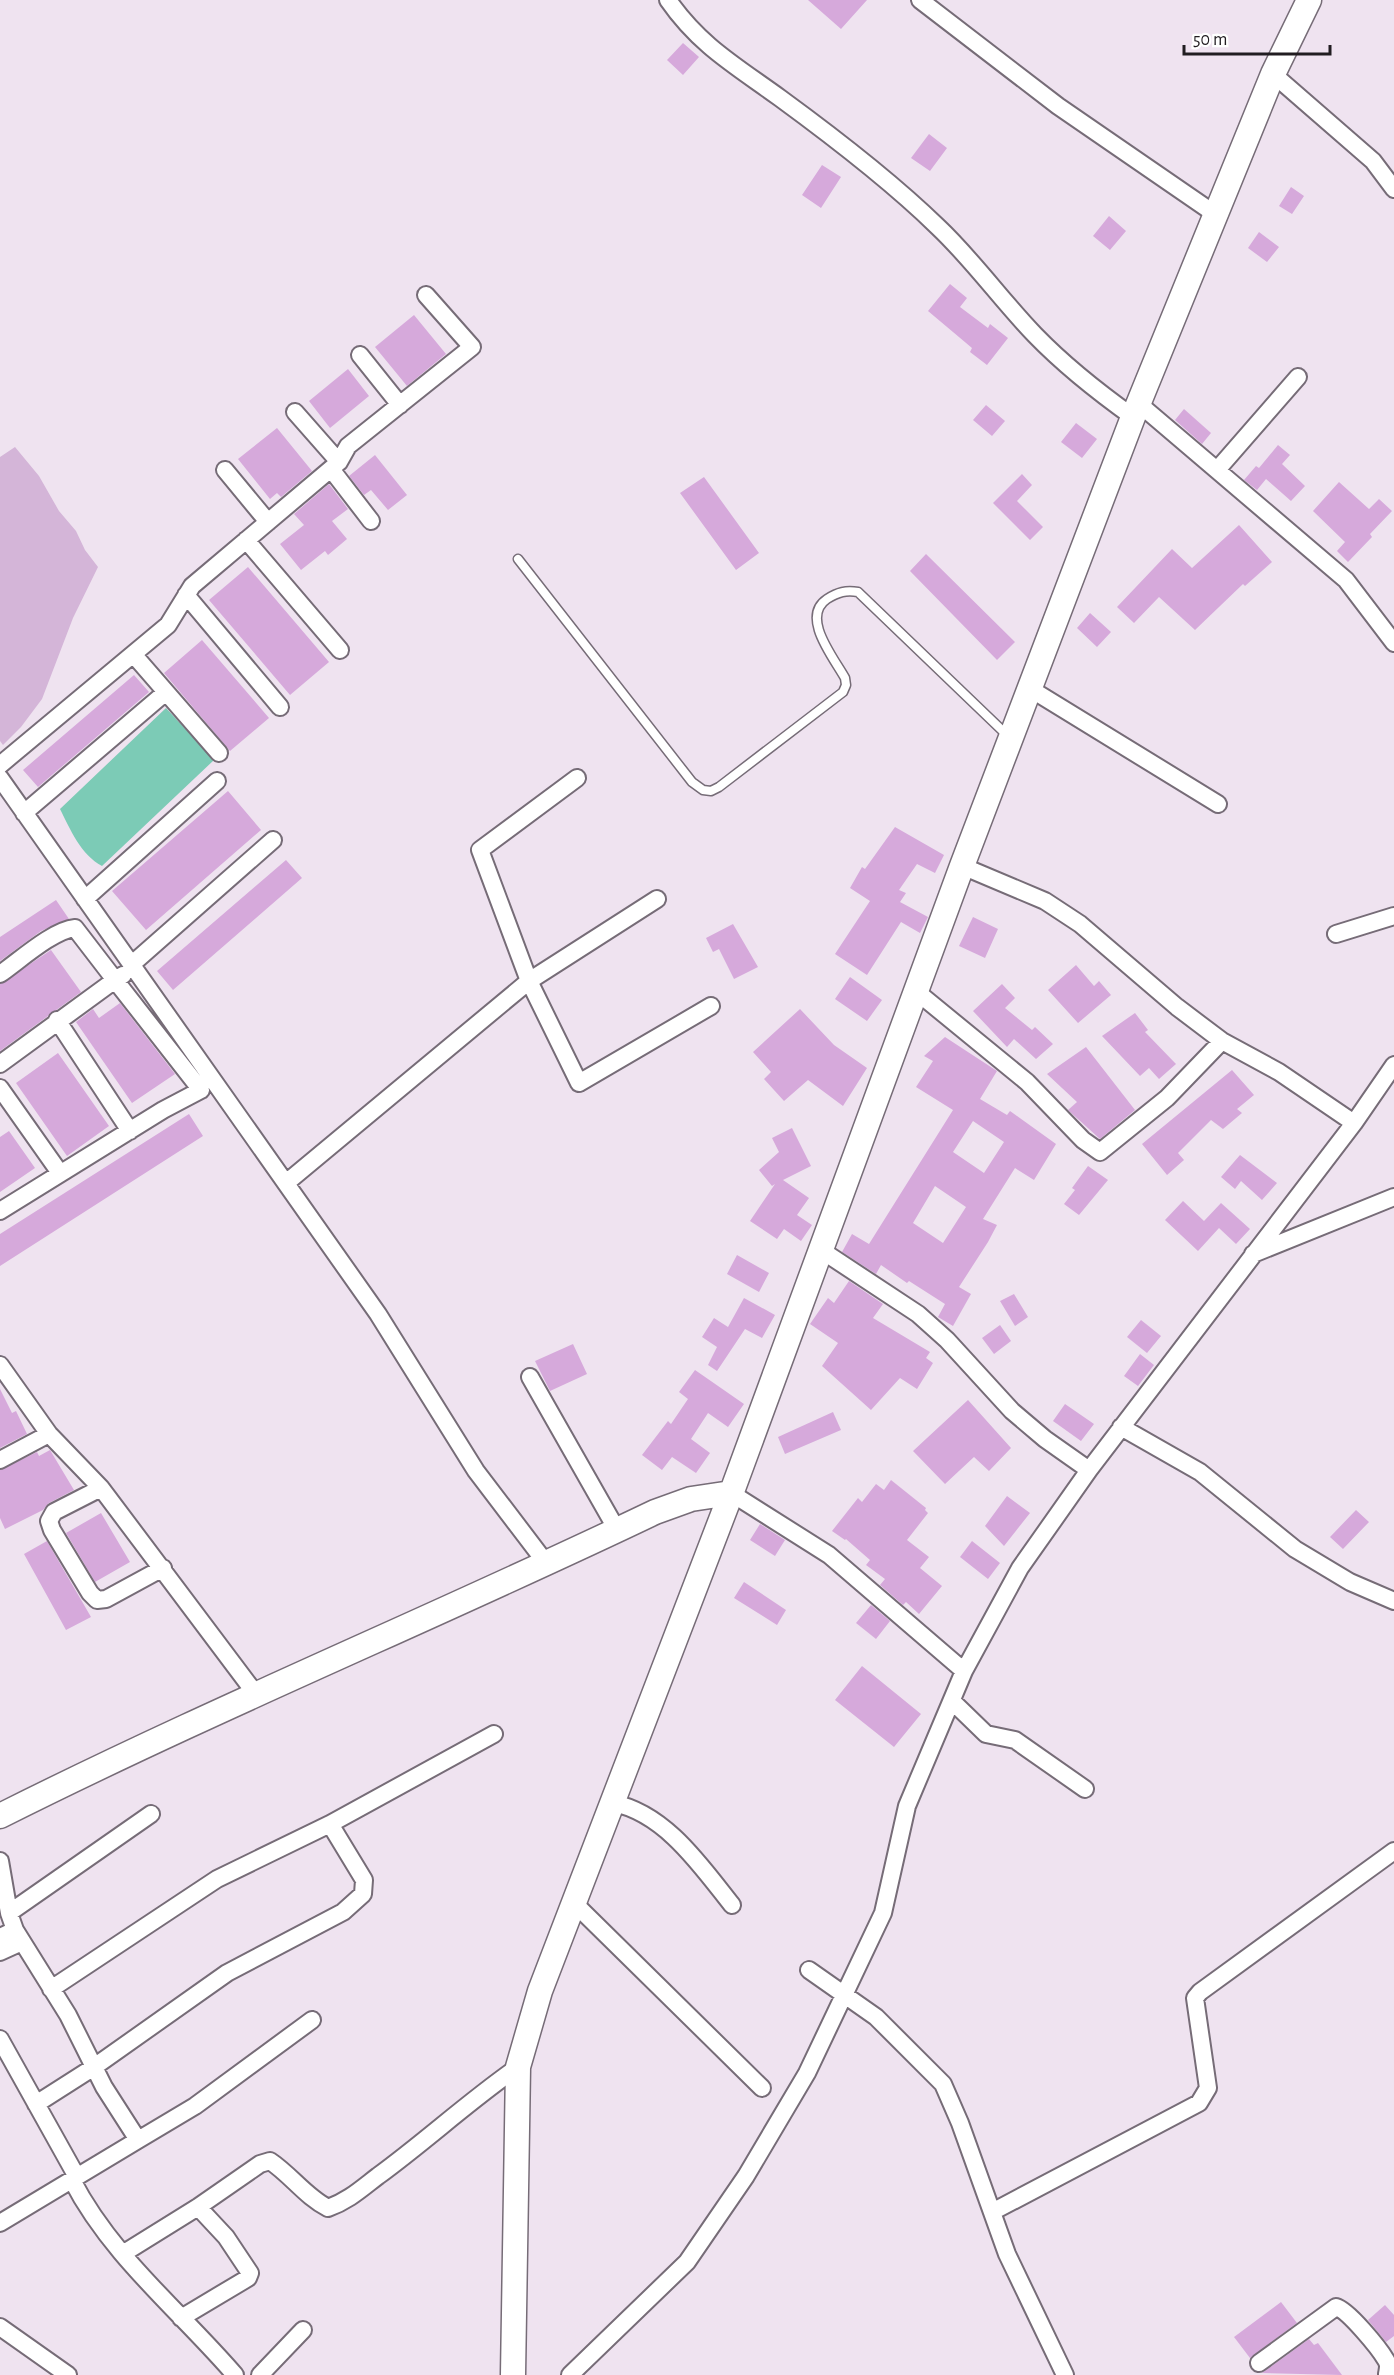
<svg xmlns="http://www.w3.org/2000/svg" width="1394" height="2375" font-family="'Alegreya Sans',sans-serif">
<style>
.green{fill:#d4b5d8}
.water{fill:#7ccbb6}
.building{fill:#d6a9db;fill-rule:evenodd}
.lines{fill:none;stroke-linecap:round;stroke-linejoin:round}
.lane-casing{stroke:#766c77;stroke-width:11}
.street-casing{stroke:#766c77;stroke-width:20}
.secondary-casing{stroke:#766c77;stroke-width:27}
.lane{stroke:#fff;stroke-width:8}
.street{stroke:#fff;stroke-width:16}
.secondary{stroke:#fff;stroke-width:24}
</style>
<rect width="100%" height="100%" fill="#efe3f0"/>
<!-- green -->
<path class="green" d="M15,447L39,476L59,511L76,531L85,550L98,567L73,618L42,699L21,727L3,745L0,741V457Z"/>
<!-- water -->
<path class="water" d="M166,708L214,760L102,866C81,855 70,829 60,809Z"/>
<!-- building -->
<path class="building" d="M808,0H867L841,29Z
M683,43L699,57L683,75L667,60Z
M929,134L947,148L930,171L911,158Z
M822,165L841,177L821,208L802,195Z
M1291,187L1304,196L1292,214L1279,206Z
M1109,216L1126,231L1110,250L1093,236Z
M1259,232L1279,247L1267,262L1248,248Z
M950,284L967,298L960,307L988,328L990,324L1008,338L987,365L970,352L972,348L928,311Z
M414,315L446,354L407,386L375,347Z
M348,369L369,396L330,428L309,401Z
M986,405L1005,421L992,436L973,420Z
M1184,409L1211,433L1202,444L1175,420Z
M1076,423L1097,439L1082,458L1061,442Z
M277,428L312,471L281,497L277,493L270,499L238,459Z
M1278,445L1290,455L1282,464L1305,486L1291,501L1266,479L1257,490L1244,480L1256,466L1259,468Z
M375,455L407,495L388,510L371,490L364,495L349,476Z
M1022,474L1032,485L1017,501L1043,527L1030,540L993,503Z
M704,477L759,553L736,570L680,493Z
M1339,482L1369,509L1379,499L1392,511L1370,534L1372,537L1348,562L1337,551L1345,542L1313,511Z
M329,484L348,509L332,521L347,539L328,555L325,551L301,570L280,544L304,525L294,514Z
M1239,525L1272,562L1245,586L1243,584L1195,630L1159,597L1134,623L1117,607L1172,549L1192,568Z
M926,554L1015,642L997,660L910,571Z
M248,567L329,662L290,695L209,600Z
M1090,613L1111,632L1097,647L1077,628Z
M202,640L269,718L230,751L164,673Z
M134,675L149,692L38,787L23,770Z
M228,791L261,830L146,930L112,891Z
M895,827L944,855L935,873L917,864L899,890L906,893L900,902L928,917L920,933L901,922L867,975L835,954L870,901L850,888L862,867L865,869Z
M286,860L302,878L173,990L157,971Z
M56,900L69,919L41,931L0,961V937Z
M973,917L998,929L985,958L959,946Z
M733,924L758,967L734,979L719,949L713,952L706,938Z
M51,950L81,992L0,1051V984Z
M1076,965L1094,986L1099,981L1111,995L1078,1023L1048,990Z
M850,977L882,1000L867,1021L835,999Z
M1002,984L1015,998L1005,1008L1032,1030L1035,1027L1053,1044L1036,1059L1014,1039L1007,1047L973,1011Z
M120,1003L175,1074L132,1103L76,1022L93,1009L99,1018Z
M800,1009L834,1045L867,1068L843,1106L808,1080L784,1101L764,1079L771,1072L753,1052Z
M1135,1013L1148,1030L1145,1032L1176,1064L1159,1079L1149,1068L1140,1076L1102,1036Z
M945,1037L997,1071L980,1099L1007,1115L1010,1111L1056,1144L1034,1180L1015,1168L983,1219L997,1225L988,1242L959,1287L971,1294L953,1326L938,1317L945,1304L909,1281L907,1283L881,1265L876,1274L842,1252L852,1234L869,1244L953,1110L916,1087L933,1061L924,1056ZM973,1121L1004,1142L984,1173L953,1152ZM935,1186L966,1207L943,1243L913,1223Z
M1086,1047L1135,1110L1100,1139L1068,1110L1077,1102L1047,1074Z
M58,1053L109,1126L67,1156L16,1083Z
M1232,1070L1254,1095L1237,1109L1242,1113L1223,1129L1211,1120L1178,1153L1184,1160L1167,1175L1142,1144Z
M189,1114L203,1136L0,1266V1234Z
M792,1128L811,1166L783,1180L809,1198L797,1215L812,1225L801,1241L784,1229L777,1239L750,1221L775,1184L772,1186L759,1170L779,1152L772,1138Z
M9,1131L35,1168L0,1192V1137Z
M1240,1155L1277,1183L1262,1200L1241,1181L1235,1189L1221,1177Z
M1088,1166L1108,1180L1079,1215L1064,1204L1075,1190L1072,1188Z
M1183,1201L1204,1221L1221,1203L1250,1229L1236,1244L1219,1228L1198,1251L1165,1220Z
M737,1255L769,1273L759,1292L727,1274Z
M849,1281L883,1304L873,1318L930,1352L926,1358L933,1363L917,1389L900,1378L871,1410L822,1366L838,1343L810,1324L828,1298L834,1303Z
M1014,1294L1028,1317L1015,1326L1000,1301Z
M744,1298L775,1315L762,1338L745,1329L717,1371L708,1365L717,1347L702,1337L714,1318L728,1327Z
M1141,1320L1161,1336L1147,1353L1127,1337Z
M1000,1325L1011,1341L994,1354L982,1338Z
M573,1344L587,1374L550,1391L535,1361Z
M1140,1354L1154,1365L1138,1386L1124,1376Z
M695,1370L744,1404L728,1427L708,1413L691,1439L710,1453L696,1473L672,1457L662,1470L642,1455L668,1421L671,1424L688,1399L679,1392Z
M0,1389L12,1413L16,1411L27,1434L0,1448Z
M968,1400L1011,1448L989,1471L974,1457L945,1484L913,1451Z
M1065,1404L1094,1424L1081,1441L1053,1421Z
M833,1412L841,1430L785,1454L778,1437Z
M50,1450L74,1490L49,1503L43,1510L5,1529L0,1518V1470L37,1452L39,1456Z
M891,1480L926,1508L925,1510L928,1513L907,1540L929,1557L920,1568L942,1586L919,1614L906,1602L903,1605L880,1585L885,1579L866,1565L870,1560L846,1539L845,1540L832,1531L858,1498L862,1502L876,1484L884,1490Z
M1007,1496L1030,1513L1004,1546L985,1526Z
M1356,1510L1369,1522L1343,1549L1330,1537Z
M101,1513L130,1562L95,1582L66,1533Z
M760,1524L785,1540L775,1556L750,1540Z
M47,1541L91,1617L66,1630L24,1554Z
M972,1541L1000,1563L988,1579L960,1557Z
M744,1582L786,1610L777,1625L734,1598Z
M871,1605L890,1621L876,1639L856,1623Z
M862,1666L921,1714L894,1747L835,1700Z
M1281,2302L1297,2323L1250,2358L1234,2337Z
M1385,2305L1394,2315V2336L1386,2342L1368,2320Z
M1309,2339L1314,2345L1318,2343L1342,2375L1262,2373Z"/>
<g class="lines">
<defs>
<path id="lane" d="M518,559L692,782L703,790L711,791L719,787L843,692L846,685L845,678C834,658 800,617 827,599C838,592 846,590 858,592L1008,736"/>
<path id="street" d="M668,0C700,46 736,66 780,98C832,136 892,182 938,227C973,260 1002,301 1035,335C1065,366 1098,392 1133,417
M920,0L1058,106L1215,214
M1273,74L1373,161L1394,189
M360,355L400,405
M1138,403L1346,580L1394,643
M295,412L339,462
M331,469L371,521
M225,470L268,522
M1217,470L1298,377
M246,540L340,650
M186,595L280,707
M133,654L219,753
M1029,688L1218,804
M0,765L168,625L192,586L339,462L348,446L472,347L426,295
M0,778L378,1314L476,1471L546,1563
M577,778L480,850L529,981L657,899
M24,813L166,692
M962,866L1045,901L1080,924L1177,1007L1222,1041L1279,1072L1354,1123
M85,899L217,781
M1336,934L1394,916
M131,965L273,840
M0,974C19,961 53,930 75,928L115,980L123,975
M917,992L1027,1082L1083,1140L1100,1152L1167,1098L1222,1041
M57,1020L130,1131
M0,1064L115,980L201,1090L163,1110L0,1211
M0,1088L60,1173
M286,1183L529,981L579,1083L711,1006
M821,1250L918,1314L947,1340L1012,1411L1045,1439L1089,1470
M1253,1254L1394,1197
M0,1365L49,1434L101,1488L255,1693
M530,1377L617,1530
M1121,1427L1200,1472L1295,1549L1350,1582L1394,1601
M0,1460L49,1434
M101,1488L54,1512L49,1521L52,1530L90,1593L97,1600L106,1599L163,1568
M731,1493L829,1555L964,1671
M952,1701L986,1734L1015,1740L1085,1789
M613,1803C665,1813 701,1866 732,1905
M330,1824L494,1734
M0,1861L9,1913L15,1930L68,2015L104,2087L138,2140L0,2223
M575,1904L762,2088
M9,1913L151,1814
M0,1937L15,1930
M0,1952L22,1942
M809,1970L876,2017L943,2084L960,2123L1007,2254L1065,2375
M0,2039L77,2177
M36,2104L94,2067L227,1973L343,1912L363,1894L364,1880L330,1824L217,1879L51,1989
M138,2140L195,2106L312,2020
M72,2180C111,2256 180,2311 235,2375
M992,2212L1199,2103L1208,2088L1195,1998L1200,1992L1394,1851
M124,2253L198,2207L260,2164L270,2161C291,2175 306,2197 328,2208C348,2201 361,2189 378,2176C426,2141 469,2101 518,2067
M181,2318L248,2278L250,2273L226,2237L198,2207
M0,2327L68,2375
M1259,2363L1336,2307C1348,2310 1379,2348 1386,2360C1389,2365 1388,2368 1387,2374
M260,2375L303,2330
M570,2375L687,2262L746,2176L807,2073L883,1913L907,1806L964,1671L1020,1568L1089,1470L1354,1123L1394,1065"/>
<path id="secondary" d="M0,1816C215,1708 438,1616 655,1512L691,1499L731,1493
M513,2375L518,2067L540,1991L734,1486L962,866L1133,417L1273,74L1309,0"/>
</defs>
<!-- lane casing -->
<use href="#lane" class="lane-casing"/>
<!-- street casing -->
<use href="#street" class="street-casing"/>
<!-- secondary casing -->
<use href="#secondary" class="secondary-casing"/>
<!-- lane -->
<use href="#lane" class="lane"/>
<!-- street -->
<use href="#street" class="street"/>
<!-- secondary -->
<use href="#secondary" class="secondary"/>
</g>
<!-- scale -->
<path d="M1184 45v9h146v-9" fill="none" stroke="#211d21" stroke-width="3"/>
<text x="1193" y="45" font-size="18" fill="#211d21" stroke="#ffffff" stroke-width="4.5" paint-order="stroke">50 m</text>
</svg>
